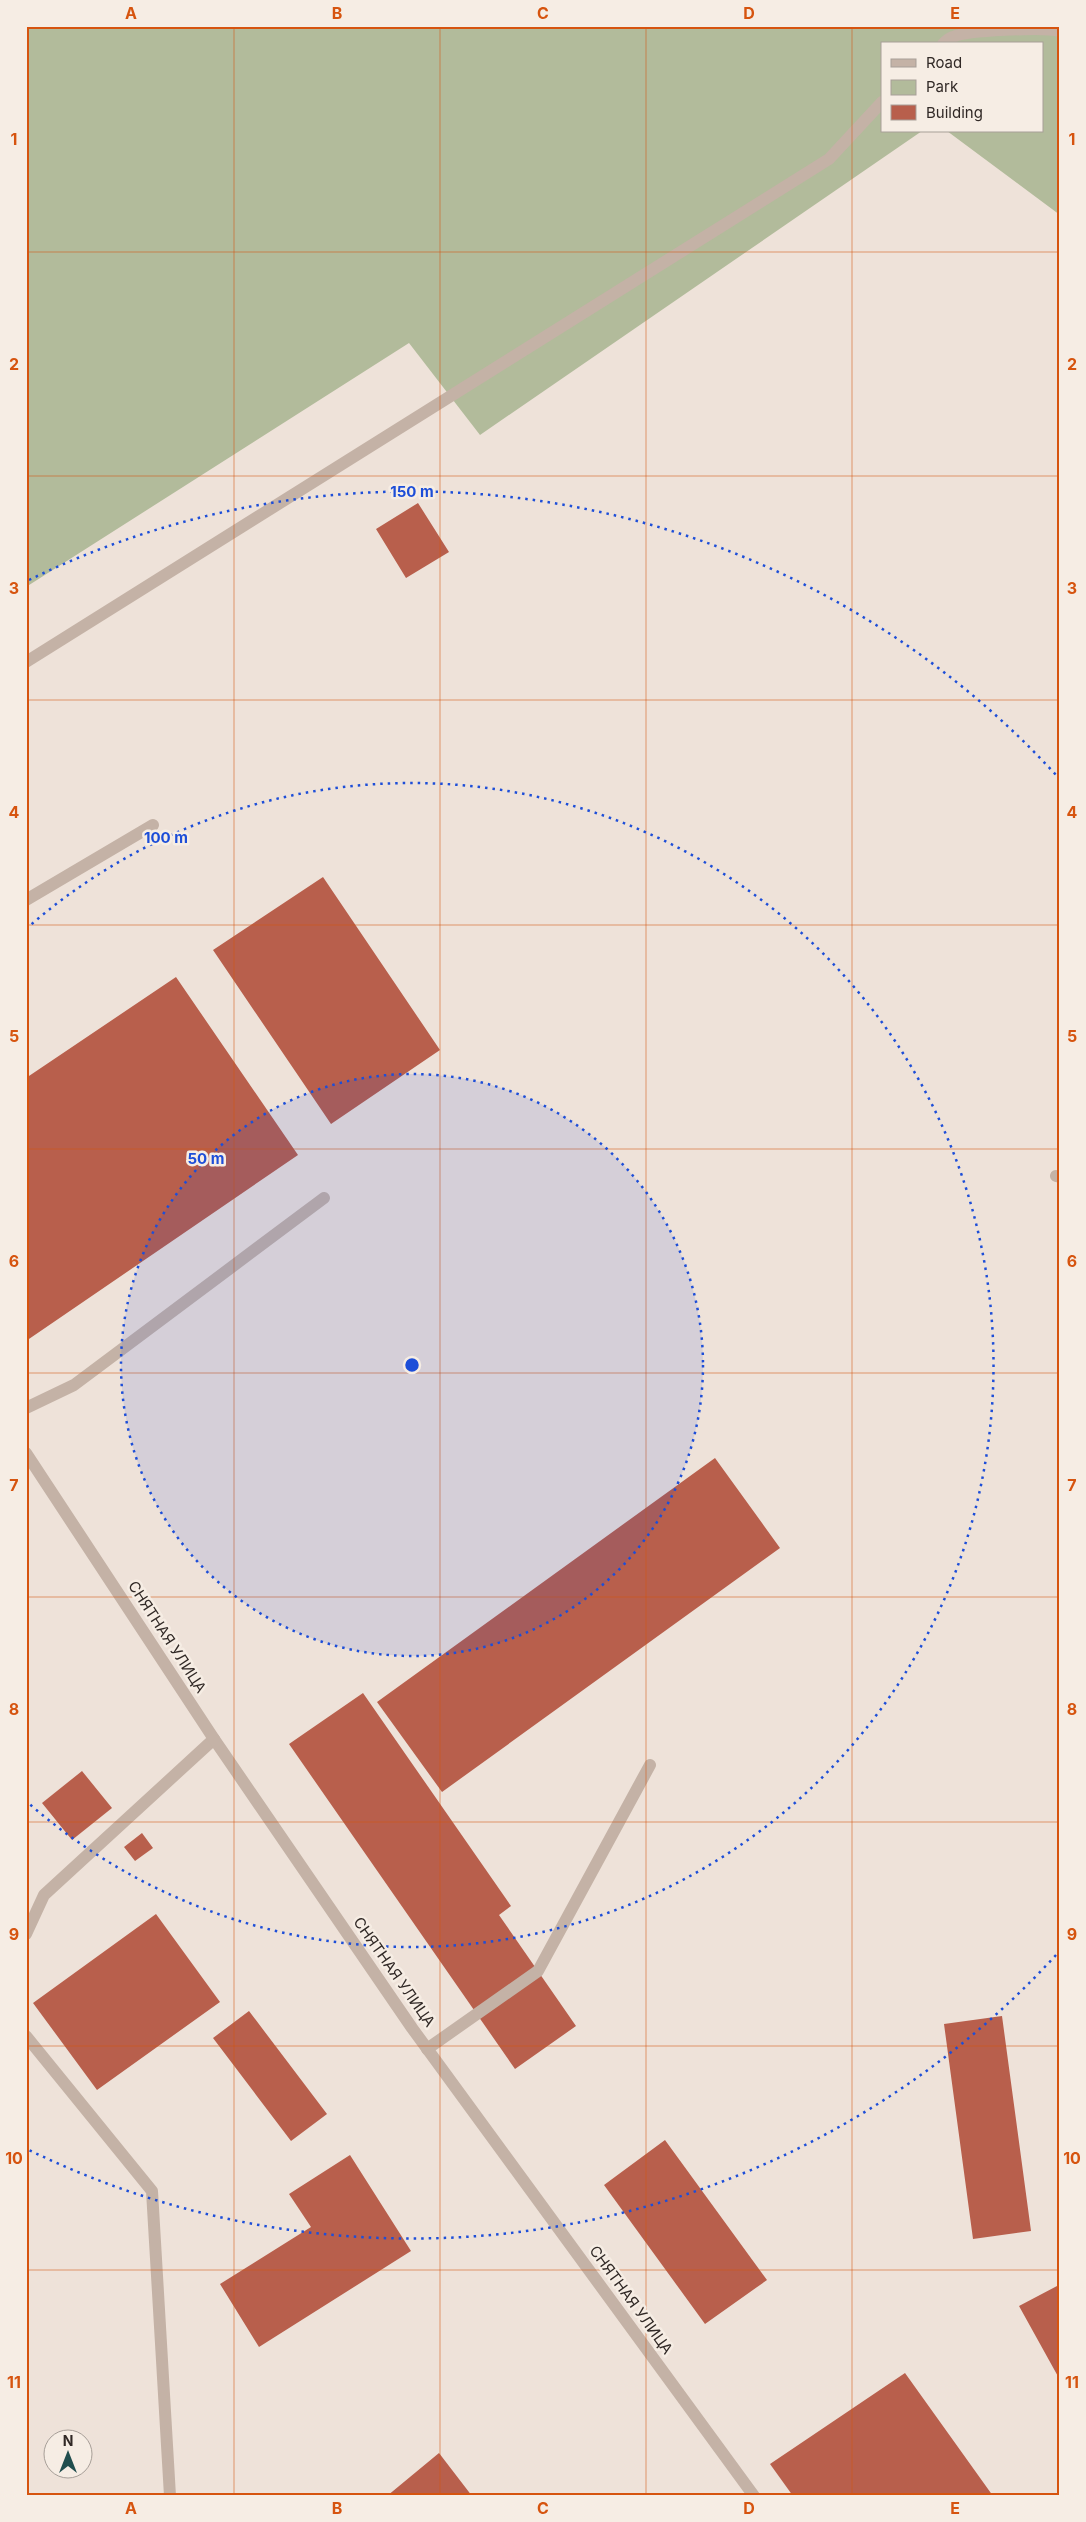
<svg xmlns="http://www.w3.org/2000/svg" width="1086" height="2522" font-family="Inter,sans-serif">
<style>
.green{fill:#b2bb9b}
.building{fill:#b85f4c}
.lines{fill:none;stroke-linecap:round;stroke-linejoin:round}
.lane{stroke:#c4b2a6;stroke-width:12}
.street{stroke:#c4b2a6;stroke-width:12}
.grid{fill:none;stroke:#d6540f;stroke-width:1;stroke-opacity:0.55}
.ring{fill:none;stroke:#1d4ed8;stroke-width:2.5;stroke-dasharray:2.5 5}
.labels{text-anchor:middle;stroke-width:5;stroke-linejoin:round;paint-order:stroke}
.street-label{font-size:15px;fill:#312926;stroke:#f6ede4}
.centre{fill:#1d4ed8;stroke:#f6ede4;stroke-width:2.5}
.ring-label{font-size:15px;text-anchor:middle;font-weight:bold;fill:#1d4ed8;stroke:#f6ede4;stroke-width:5;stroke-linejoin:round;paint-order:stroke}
.neatline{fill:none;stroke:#d6540f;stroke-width:2}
.grid-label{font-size:16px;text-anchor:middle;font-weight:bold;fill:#d6540f}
</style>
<rect width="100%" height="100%" fill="#eee2d9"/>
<!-- green -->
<path class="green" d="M26,26H1060V215L947,131H1042V44H882V131H922L480,435L409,343L26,587Z"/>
<!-- building -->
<path class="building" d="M418,503L449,552L406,578L376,529Z
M323,877L440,1050L331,1124L213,950Z
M176,977L298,1155L26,1341V1078Z
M715,1458L780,1548L442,1792L377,1702Z
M363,1693L511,1906L499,1915L576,2026L515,2069L289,1744Z
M82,1771L112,1808L72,1840L42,1803Z
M142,1833L153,1848L135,1861L124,1847Z
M156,1914L220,2002L97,2090L33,2003Z
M249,2011L327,2114L291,2141L213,2038Z
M1002,2016L1031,2231L973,2239L944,2024Z
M665,2140L767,2280L705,2324L604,2185Z
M350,2155L411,2251L259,2347L220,2284L311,2227L289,2194Z
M1057,2286L1060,2291V2380L1019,2306Z
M905,2373L993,2496H793L770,2464Z
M439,2453L472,2496H387Z"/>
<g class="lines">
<!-- lane -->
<path class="lane" d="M26,900L153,825
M1056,1176L1060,1177
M26,1408L74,1385L324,1198
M26,1934L44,1895L214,1739
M26,2036L152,2191L170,2496
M427,2049L538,1971L650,1765"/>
<!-- street -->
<path class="street" d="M943,44C946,41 950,38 953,37C966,30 1044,27 1060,31
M26,662L829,159L882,102
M26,1453L214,1739L412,2028L754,2496"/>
</g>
<!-- grid -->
<path class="grid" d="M234,26V2496M440,26V2496M646,26V2496M852,26V2496M26,252H1060M26,476H1060M26,700H1060M26,925H1060M26,1149H1060M26,1373H1060M26,1597H1060M26,1822H1060M26,2046H1060M26,2270H1060"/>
<!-- distance rings -->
<circle cx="412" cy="1365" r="291" fill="#1d4ed8" fill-opacity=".12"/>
<g class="ring">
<circle cx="412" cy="1365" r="291"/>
<path d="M26 929A582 582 0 1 1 26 1801"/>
<path d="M1056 1955A873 873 0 0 1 29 2150M29 580A873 873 0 0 1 1056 775"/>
</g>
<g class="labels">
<!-- street labels -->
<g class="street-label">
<text transform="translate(167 1637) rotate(57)" y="5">СНЯТНАЯ УЛИЦА</text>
<text transform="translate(394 1972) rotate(55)" y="5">СНЯТНАЯ УЛИЦА</text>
<text transform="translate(631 2300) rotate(54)" y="5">СНЯТНАЯ УЛИЦА</text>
</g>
</g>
<circle cx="412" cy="1365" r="8" class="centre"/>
<g class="ring-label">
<text x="412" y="497">150 m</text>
<text x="166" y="843">100 m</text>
<text x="206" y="1164">50 m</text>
</g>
<!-- border -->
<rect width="1086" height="2522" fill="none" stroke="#f6ede4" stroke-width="55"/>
<!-- legend -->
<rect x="881" y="42" width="162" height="90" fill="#f6ede4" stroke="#a79f98"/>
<rect x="891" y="59" width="25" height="8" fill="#c4b2a6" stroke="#a79f98"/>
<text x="926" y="68" font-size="15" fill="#312926">Road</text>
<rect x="891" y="80" width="25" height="15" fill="#b2bb9b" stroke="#a79f98"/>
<text x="926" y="92" font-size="15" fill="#312926">Park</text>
<rect x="891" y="105" width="25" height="15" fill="#b85f4c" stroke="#a79f98"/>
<text x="926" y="118" font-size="15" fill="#312926">Building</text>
<!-- north arrow -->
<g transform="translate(68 2454)"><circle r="24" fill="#f6ede4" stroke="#a79f98"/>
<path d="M0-4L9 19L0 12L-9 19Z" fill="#214e4e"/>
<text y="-8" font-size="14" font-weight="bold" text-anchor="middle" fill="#312926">N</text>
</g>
<rect x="28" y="28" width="1030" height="2466" class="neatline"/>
<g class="grid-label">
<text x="131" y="19">A</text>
<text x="337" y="19">B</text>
<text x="543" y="19">C</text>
<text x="749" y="19">D</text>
<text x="955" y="19">E</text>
<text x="14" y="145">1</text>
<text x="1072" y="145">1</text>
<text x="14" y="370">2</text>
<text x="1072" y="370">2</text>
<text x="14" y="594">3</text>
<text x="1072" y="594">3</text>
<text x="14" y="818">4</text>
<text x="1072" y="818">4</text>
<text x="14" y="1042">5</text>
<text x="1072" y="1042">5</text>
<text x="14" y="1267">6</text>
<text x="1072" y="1267">6</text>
<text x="14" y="1491">7</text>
<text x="1072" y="1491">7</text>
<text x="14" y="1715">8</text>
<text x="1072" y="1715">8</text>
<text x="14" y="1940">9</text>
<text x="1072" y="1940">9</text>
<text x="14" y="2164">10</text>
<text x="1072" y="2164">10</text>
<text x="14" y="2388">11</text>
<text x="1072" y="2388">11</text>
<text x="131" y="2514">A</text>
<text x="337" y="2514">B</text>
<text x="543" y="2514">C</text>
<text x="749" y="2514">D</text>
<text x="955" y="2514">E</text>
</g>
</svg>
